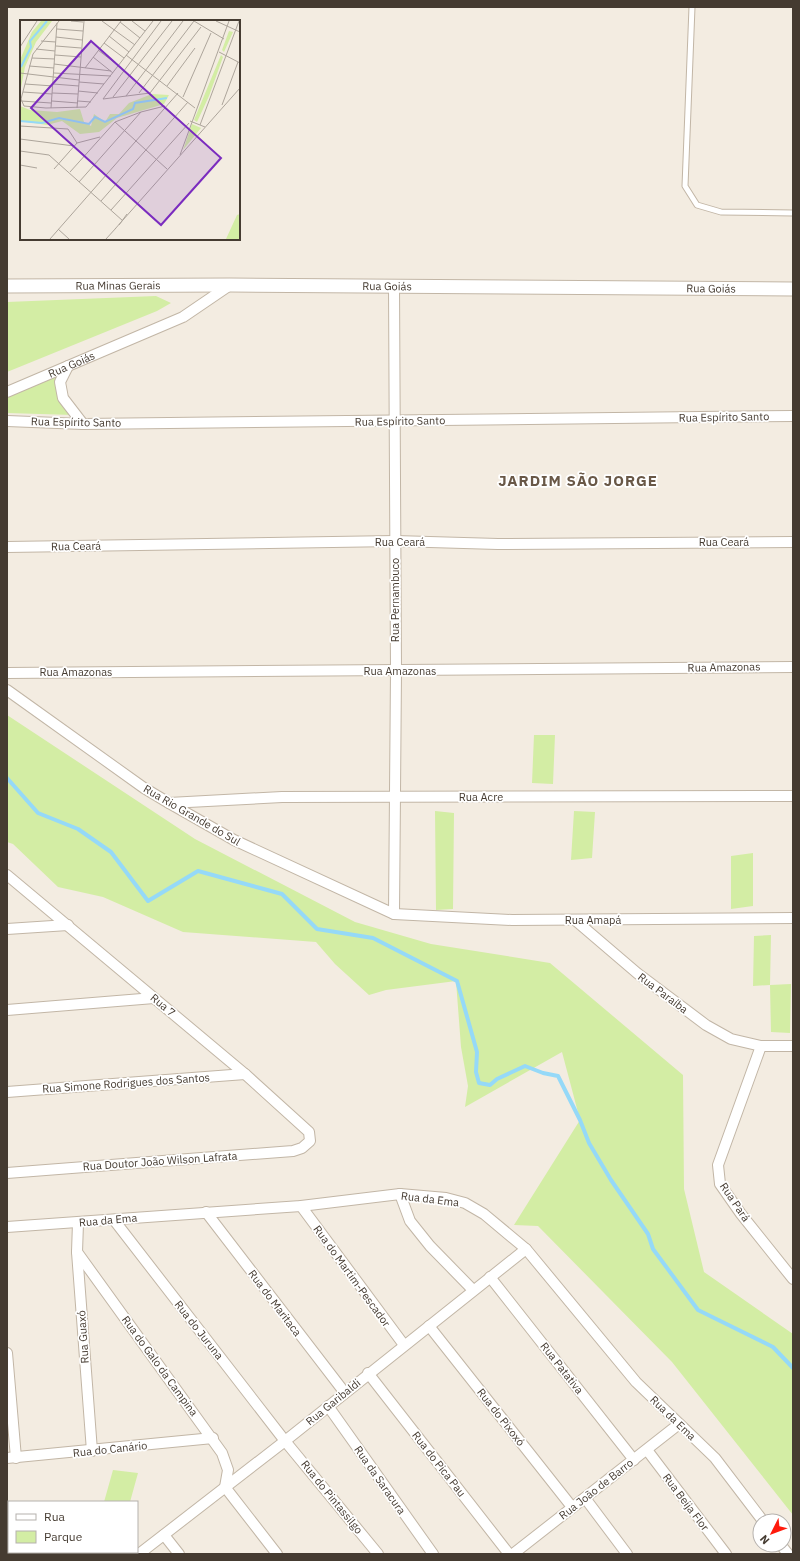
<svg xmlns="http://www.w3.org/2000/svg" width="800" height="1561" font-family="'IBM Plex Sans',sans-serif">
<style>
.green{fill:#d3eda4}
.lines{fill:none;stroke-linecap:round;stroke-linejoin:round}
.stream{stroke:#95d9f8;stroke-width:4}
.service-casing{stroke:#c2b6a6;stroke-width:7}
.minor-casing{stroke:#c2b6a6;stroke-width:12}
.tertiary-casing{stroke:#c2b6a6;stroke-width:15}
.service{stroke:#fff;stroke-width:5}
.minor{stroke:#fff;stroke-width:10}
.tertiary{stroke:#fff;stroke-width:13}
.labels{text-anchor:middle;stroke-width:3.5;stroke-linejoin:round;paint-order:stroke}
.street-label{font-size:11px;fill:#453b31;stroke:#fff}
.district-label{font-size:15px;font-weight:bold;letter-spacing:1px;fill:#695847;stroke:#fff}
.inset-river{fill:none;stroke:#95d9f8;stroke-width:2}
.inset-road{fill:none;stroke:#ada59b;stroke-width:1}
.view{fill:#7b2cbf;fill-opacity:0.15;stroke:#7b2cbf;stroke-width:2}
.inset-edge{fill:none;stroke:#453b31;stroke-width:2}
</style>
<rect width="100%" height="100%" fill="#f3ece1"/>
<!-- green -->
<path class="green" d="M156,296L171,303L157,311L7,372V302Z
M57,373L61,403L73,415L7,413V395Z
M7,715L195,839L355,922L431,944L550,963L683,1075L684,1189L704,1272L793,1334V1515L672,1362L538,1226L514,1225L580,1120L562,1052L465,1107L468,1086L461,1047L456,981L386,990L369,995L335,964L316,942L183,932L103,897L58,887L13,844L7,842Z
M534,735H555L553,784L532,783Z
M435,811L454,813L453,909L436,910Z
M574,811L595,812L592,858L571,860Z
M753,853V906L731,909V856Z
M771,935L770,985L791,984L790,1033L771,1032L770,985L753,986L754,936Z
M113,1470L138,1473L130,1502H104Z"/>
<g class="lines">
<!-- stream -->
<path class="stream" d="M7,778L38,813L78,829L111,852L148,901L198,871L282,894L317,929L373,938L457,981L477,1052L476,1072L479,1083L490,1085L497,1079L525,1066L543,1073L558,1076L580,1120L589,1143L611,1180L648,1234L653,1249L698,1310L773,1347L793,1368"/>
<defs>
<path id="service" d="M692,7L685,186L697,205L721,212L793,213"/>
<g id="minor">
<path d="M68,366L60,382L63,398L83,424"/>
<path id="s1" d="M7,392L183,317L230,285"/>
<path d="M7,421L83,424L793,416"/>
<path d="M7,547L395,541L498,544L793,542"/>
<path d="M7,673L793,667"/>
<path d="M7,690L144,788L169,803L234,840L394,914L512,920L793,918"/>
<path d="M169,803L282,797L793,796"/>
<path d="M7,875L245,1074L309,1132L310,1141L302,1148L293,1151L7,1173"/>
<path d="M394,914L396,671L394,285"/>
<path d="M575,920L637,973L706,1025L731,1039L761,1046H793"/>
<path d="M7,929L68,925"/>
<path d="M7,1010L154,998"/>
<path d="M761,1046L718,1165L720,1184L741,1214L793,1279"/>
<path d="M7,1092L245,1074"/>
<path d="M400,1194L410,1221L430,1246L473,1290"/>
<path d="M301,1206L404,1345"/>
<path d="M206,1212L345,1393"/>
<path d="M114,1220L285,1441L378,1554"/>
<path d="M78,1223L77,1252L92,1451"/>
<path d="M7,1227L301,1206L400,1194L446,1198L465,1203L484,1214L526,1249L636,1382L715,1458L763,1521"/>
<path d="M77,1252L222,1453L228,1470L225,1487L277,1554"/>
<path d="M490,1277L634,1460"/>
<path d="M429,1326L572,1507"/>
<path d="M7,1353L16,1458"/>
<path d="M368,1373L509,1554"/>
<path d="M328,1406L433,1554"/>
<path d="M647,1450L726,1554"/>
<path d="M7,1458L213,1438"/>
<path d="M585,1498L627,1554"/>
<path d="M164,1535L179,1554"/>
<path d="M781,1545L788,1554"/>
<path d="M139,1554L285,1441L526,1249"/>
<path d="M513,1554L679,1424"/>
</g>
<g id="tertiary">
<path id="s2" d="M7,286L230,285L793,289"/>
</g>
</defs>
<!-- service casing -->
<use href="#service" class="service-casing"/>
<!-- minor casing -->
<use href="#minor" class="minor-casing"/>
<!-- tertiary casing -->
<use href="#tertiary" class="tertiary-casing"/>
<!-- service -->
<use href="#service" class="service"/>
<!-- minor -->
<use href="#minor" class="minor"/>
<!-- tertiary -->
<use href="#tertiary" class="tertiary"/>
</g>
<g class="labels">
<!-- street labels -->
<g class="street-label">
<text dy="4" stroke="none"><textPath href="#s2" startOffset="380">Rua Goiás</textPath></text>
<text dy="4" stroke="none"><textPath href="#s2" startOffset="111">Rua Minas Gerais</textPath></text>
<text dy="4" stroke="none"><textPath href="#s2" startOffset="704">Rua Goiás</textPath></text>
<text dy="4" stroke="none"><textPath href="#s1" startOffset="70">Rua Goiás</textPath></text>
<text transform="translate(724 417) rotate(-1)" y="4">Rua Espírito Santo</text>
<text transform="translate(400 421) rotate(-1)" y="4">Rua Espírito Santo</text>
<text transform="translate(76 422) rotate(1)" y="4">Rua Espírito Santo</text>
<text x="400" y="546">Rua Ceará</text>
<text x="724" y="546">Rua Ceará</text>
<text transform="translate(76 546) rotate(-1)" y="4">Rua Ceará</text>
<text transform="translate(395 600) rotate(-90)" y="4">Rua Pernambuco</text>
<text transform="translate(724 667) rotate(-1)" y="4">Rua Amazonas</text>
<text x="400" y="675">Rua Amazonas</text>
<text x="76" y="676">Rua Amazonas</text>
<text x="481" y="801">Rua Acre</text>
<text transform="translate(192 815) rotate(30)" y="4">Rua Rio Grande do Sul</text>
<text x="593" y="924">Rua Amapá</text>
<text transform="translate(663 993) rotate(37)" y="4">Rua Paraíba</text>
<text transform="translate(163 1005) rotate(40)" y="4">Rua 7</text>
<text transform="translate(126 1083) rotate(-4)" y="4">Rua Simone Rodrigues dos Santos</text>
<text transform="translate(160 1161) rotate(-4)" y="4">Rua Doutor João Wilson Lafrata</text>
<text transform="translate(430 1199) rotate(7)" y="4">Rua da Ema</text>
<text transform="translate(735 1202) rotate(56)" y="4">Rua Pará</text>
<text transform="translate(108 1220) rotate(-5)" y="4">Rua da Ema</text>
<text transform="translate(352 1276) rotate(54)" y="4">Rua do Martim-Pescador</text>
<text transform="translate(275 1303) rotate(53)" y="4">Rua do Maritaca</text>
<text transform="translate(199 1330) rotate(52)" y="4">Rua do Juruna</text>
<text transform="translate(83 1337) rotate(-94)" y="4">Rua Guaxó</text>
<text transform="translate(160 1366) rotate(54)" y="4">Rua do Galo da Campina</text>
<text transform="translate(562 1368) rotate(52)" y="4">Rua Patativa</text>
<text transform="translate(333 1402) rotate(-39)" y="4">Rua Garibaldi</text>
<text transform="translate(501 1417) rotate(52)" y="4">Rua do Pixoxó</text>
<text transform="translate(673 1418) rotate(44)" y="4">Rua da Ema</text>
<text transform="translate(110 1449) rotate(-6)" y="4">Rua do Canário</text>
<text transform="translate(439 1464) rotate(52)" y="4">Rua do Pica Pau</text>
<text transform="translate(380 1480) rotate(55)" y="4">Rua da Saracura</text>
<text transform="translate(596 1489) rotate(-38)" y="4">Rua João de Barro</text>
<text transform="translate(332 1497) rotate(51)" y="4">Rua do Pintassilgo</text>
<text transform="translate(686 1502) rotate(53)" y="4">Rua Beija Flor</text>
</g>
<!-- district labels -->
<g class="district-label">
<text x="578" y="486">JARDIM SÃO JORGE</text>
</g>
</g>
<!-- overview -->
<g transform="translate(20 20)">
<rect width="220" height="220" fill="#f3ece1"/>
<path d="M21,1H32L16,22L5,47L0,73V40L12,12ZM209,11L213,12L204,32L202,30ZM201,35L203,37L189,76L177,102L174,100ZM132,74L149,75L144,84L97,98L79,112L60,114L42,101L27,105L0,101V86L10,90L37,92L60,89L64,102L71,106L74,94L85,102L90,94H99L109,83ZM172,104L181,108L163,130ZM220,194V219H206L217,195Z" fill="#d3eda4"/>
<path class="inset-river" d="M1,47L11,27L10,21L27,1M0,101L22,103L39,98L69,104L75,97L85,102L113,89L115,83L147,78"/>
<path class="inset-road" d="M39,1L13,34L1,79L4,86L26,88L66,87L133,1M51,1L63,2M82,1L115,25M112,1L125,11M141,1L83,79L130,73L181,7M174,1L204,19M196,1L220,12M100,2L120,18M37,9L63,11M89,16L109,32M36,17L62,20M21,21L36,22M84,23L104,38M36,26L61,28M0,27L17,1M16,29L35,31M78,30L99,46M199,32L220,43M35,35L61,37M106,35L175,88M73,37L93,53M12,38L35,39M34,44L91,51M9,46L34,48M65,48L101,1M0,53L59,60M34,53L91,56M59,62L84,64M5,64L33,66M33,64L59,66M147,66L175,28M58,71L78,73M3,72L32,74M32,73L58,74M119,73L174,1M106,76L163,1M93,77L152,1M163,77L191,13M1,81L31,83M32,81L58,83M58,81L71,82M202,85L218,42M31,88L37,3M57,88L64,1M170,101L185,107M95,102L147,149M180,105L219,1M0,106L48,109L57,123M0,119L54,126M0,131L29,135L103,201M160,135L209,1M0,145L17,148M34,149L57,123L80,117M50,152L95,102L121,92L145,86M59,162L121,92M81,181L168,82M91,190L169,103M99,205L107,194M38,209L49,219M95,209L220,68M30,219L158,73M86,219L96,208"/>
<path class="view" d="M71,21L201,138L141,205L11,88Z"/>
<rect width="220" height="220" class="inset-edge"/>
</g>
<!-- border -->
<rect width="800" height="1561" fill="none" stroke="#453b31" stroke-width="16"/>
<!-- legend -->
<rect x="8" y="1501" width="130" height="52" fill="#ffffff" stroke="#b5b1ad"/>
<rect x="16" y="1514" width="20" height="6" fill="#ffffff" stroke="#b5b1ad"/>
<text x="44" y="1521" font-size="12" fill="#453b31">Rua</text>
<rect x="16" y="1531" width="20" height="12" fill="#d3eda4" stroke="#b5b1ad"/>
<text x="44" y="1541" font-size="12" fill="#453b31">Parque</text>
<!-- north arrow -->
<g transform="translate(772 1533) rotate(228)"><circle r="19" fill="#ffffff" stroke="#b5b1ad"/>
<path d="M0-3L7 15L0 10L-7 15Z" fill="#ff1a0c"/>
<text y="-6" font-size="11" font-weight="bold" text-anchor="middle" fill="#453b31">N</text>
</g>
</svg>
